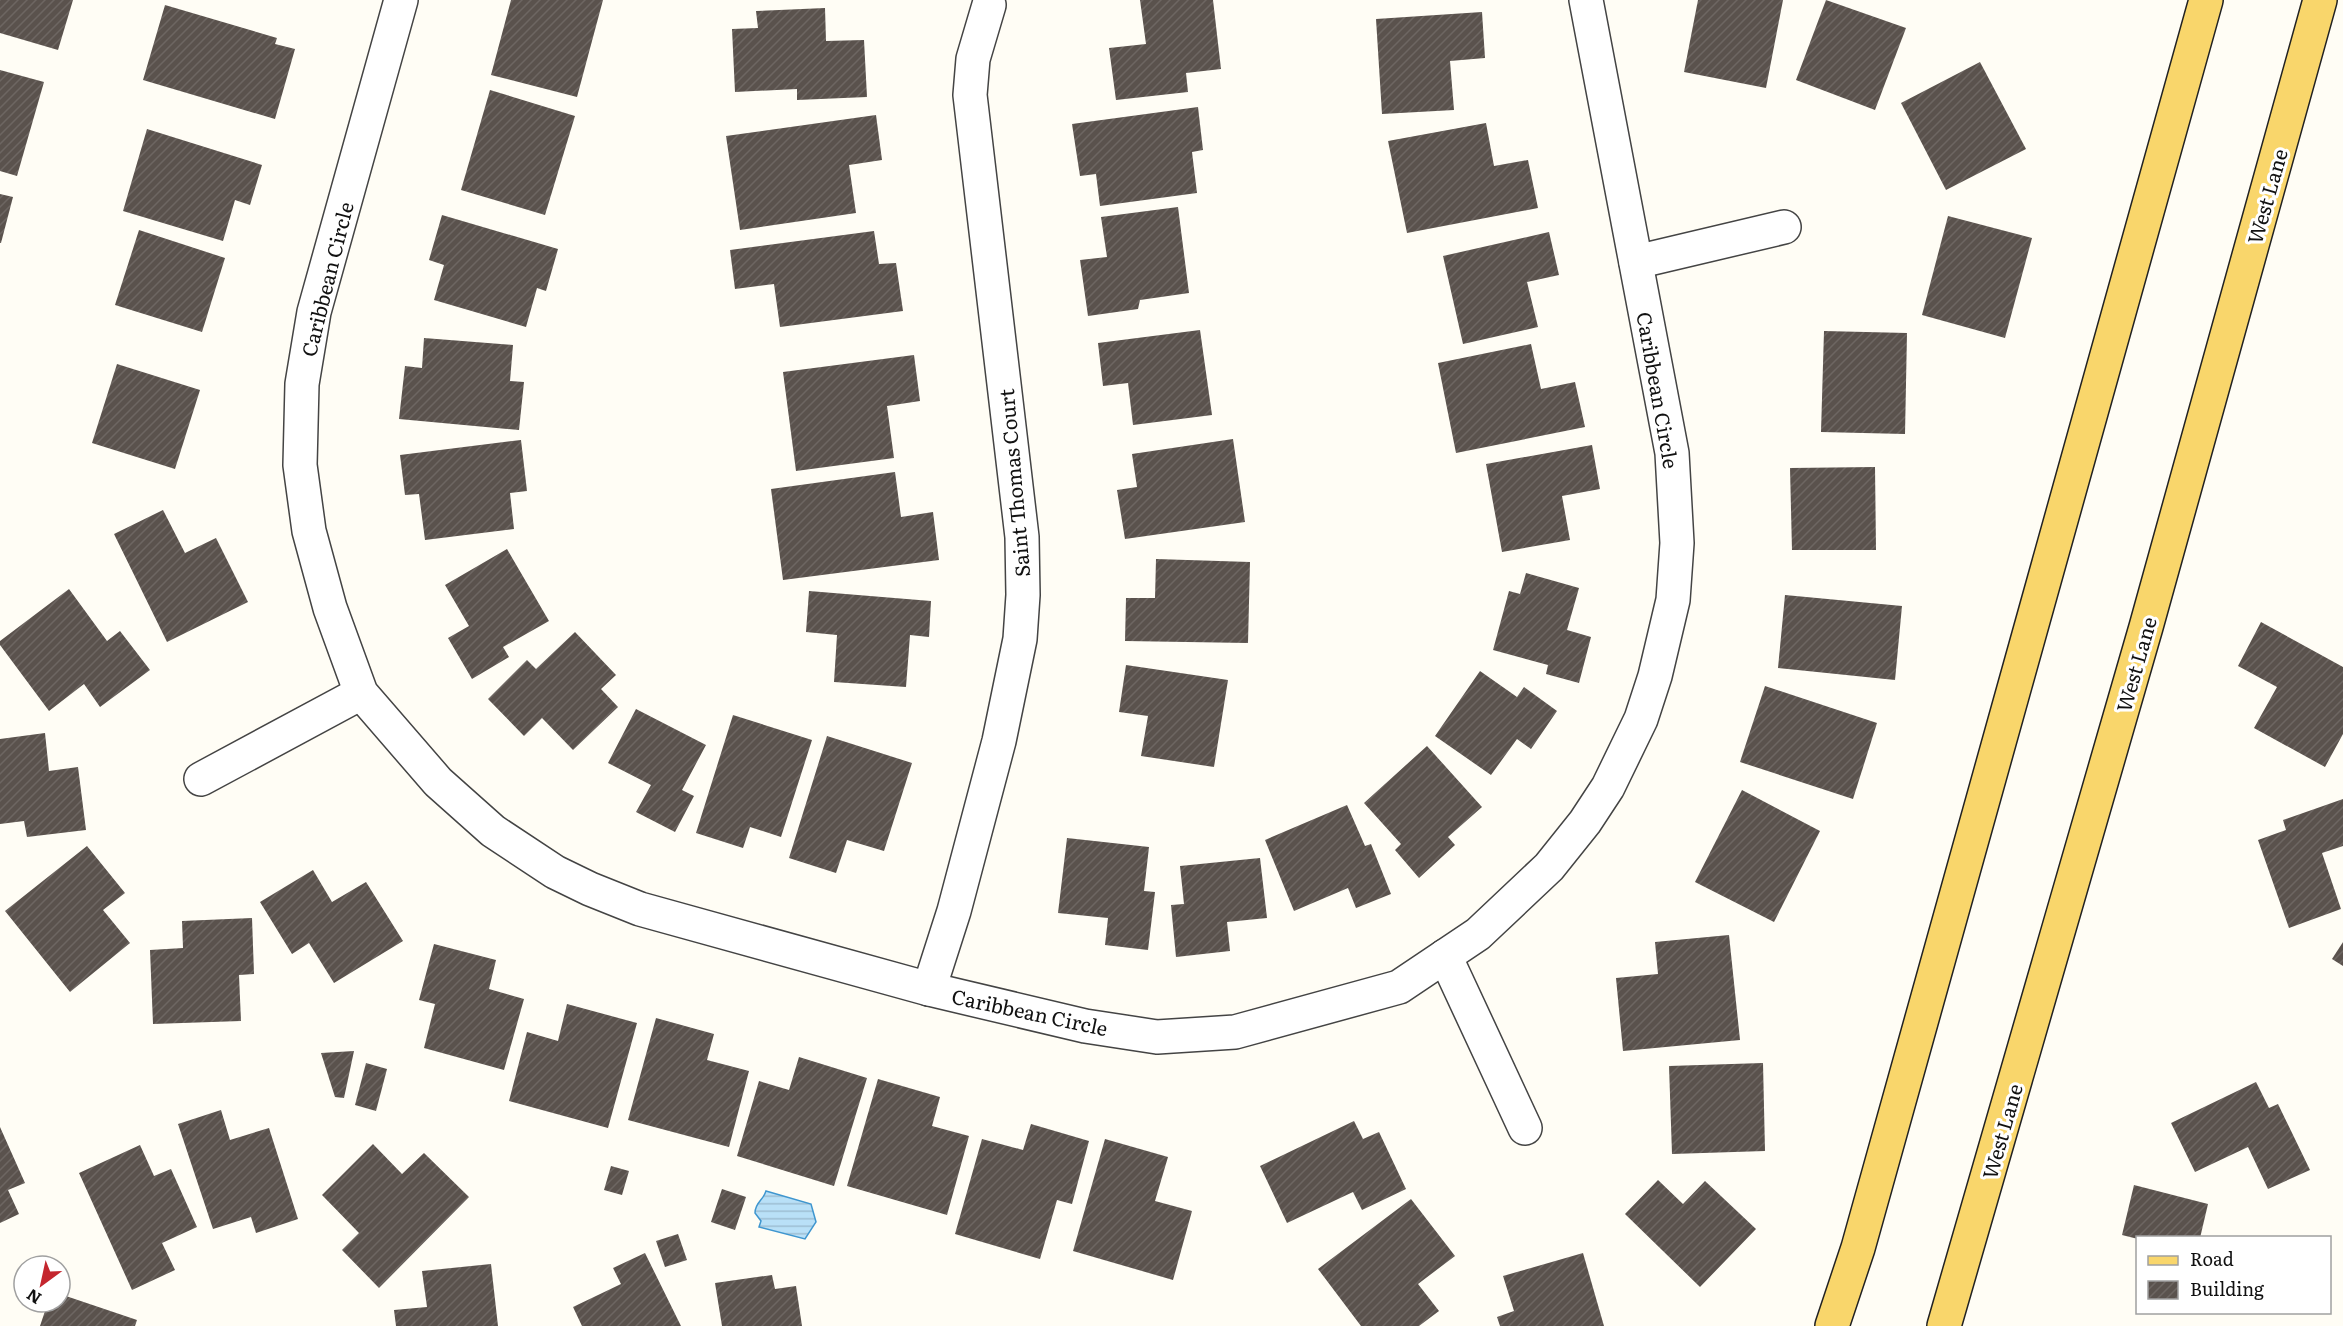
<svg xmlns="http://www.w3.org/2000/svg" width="2343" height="1326" font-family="Literata,serif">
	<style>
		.water { fill: url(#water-rules); stroke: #3f96cf; stroke-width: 1.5 }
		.building { fill: url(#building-hatch) }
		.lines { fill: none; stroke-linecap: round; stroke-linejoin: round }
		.minor-casing { stroke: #444; stroke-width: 36 }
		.major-casing { stroke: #222; stroke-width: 36 }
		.minor { stroke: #fff; stroke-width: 33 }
		.major { stroke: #f9d66b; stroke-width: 33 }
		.labels { text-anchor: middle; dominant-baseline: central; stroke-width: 6; stroke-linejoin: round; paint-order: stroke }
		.street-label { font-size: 20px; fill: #111; stroke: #fff }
	</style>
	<defs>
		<pattern id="water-rules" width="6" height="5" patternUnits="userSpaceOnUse" patternTransform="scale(1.5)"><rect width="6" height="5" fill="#b9e0f7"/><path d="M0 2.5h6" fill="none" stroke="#9ebfd3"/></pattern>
		<pattern id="building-hatch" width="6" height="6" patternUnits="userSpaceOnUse" patternTransform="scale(1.5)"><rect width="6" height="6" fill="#5a524d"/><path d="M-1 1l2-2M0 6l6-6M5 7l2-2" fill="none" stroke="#6d6662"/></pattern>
	</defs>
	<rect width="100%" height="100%" fill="#fffdf5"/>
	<path class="water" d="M766,1191L811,1204L816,1222L805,1239L759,1227L761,1221L755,1213C755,1202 763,1201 766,1191Z"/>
	<g class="building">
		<path d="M0,0H73L58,50L0,33Z"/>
		<path d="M511,0H603L577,97L491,75Z"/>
		<path d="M1140,0H1213L1221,69L1186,73L1188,92L1116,100L1109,48L1146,44Z"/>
		<path d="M1698,0H1783L1766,88L1684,72Z"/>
		<path d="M1826,0L1906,28L1875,110L1796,80Z"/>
		<path d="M165,5L277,38L275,44L295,49L275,119L143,80Z"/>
		<path d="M825,8L826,41L864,40L867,97L797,100V89L735,92L732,29L758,28L756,11Z"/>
		<path d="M1482,12L1485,58L1450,61L1454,110L1382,114L1376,19Z"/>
		<path d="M1980,62L2026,149L1946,190L1901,103Z"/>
		<path d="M0,70L44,82L17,176L0,171Z"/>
		<path d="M490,90L575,116L545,215L461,190Z"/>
		<path d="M1198,107L1203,150L1192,152L1197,193L1100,206L1096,174L1080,176L1072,124Z"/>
		<path d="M876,115L882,160L849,165L856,213L740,230L726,136Z"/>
		<path d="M1486,123L1494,166L1528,160L1538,208L1407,233L1388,141Z"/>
		<path d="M147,129L262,165L250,205L235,200L223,241L123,211Z"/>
		<path d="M0,194L13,197L1,243H0Z"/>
		<path d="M1178,207L1189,293L1140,300L1138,309L1088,316L1080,260L1107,257L1101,217Z"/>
		<path d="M442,215L558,249L546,291L537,288L526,327L434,300L444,265L429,260Z"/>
		<path d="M1948,216L2032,238L2005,338L1922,315Z"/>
		<path d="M139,230L225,258L202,332L115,305Z"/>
		<path d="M874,231L879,264L896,263L903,311L780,327L774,284L735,289L730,250Z"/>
		<path d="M1549,232L1559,275L1527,282L1538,327L1463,344L1443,256Z"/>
		<path d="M1200,330L1212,415L1133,425L1128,383L1103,386L1098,343Z"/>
		<path d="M1824,331L1907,333L1905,434L1821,432Z"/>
		<path d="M424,338L513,345L510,381L524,382L519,430L399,419L405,366L422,368Z"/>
		<path d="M1531,344L1541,389L1575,382L1585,427L1456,453L1438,363Z"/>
		<path d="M914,355L920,401L887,406L894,458L796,471L783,372Z"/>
		<path d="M117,364L200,390L175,469L92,443Z"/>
		<path d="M1233,439L1245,522L1125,539L1117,490L1137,487L1132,454Z"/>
		<path d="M521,440L527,491L510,493L514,529L425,540L419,494L405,495L400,455Z"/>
		<path d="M1592,445L1600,489L1562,496L1570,540L1502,552L1486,464Z"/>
		<path d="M1875,467L1876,550H1792L1790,468Z"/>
		<path d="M895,472L901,517L933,512L939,560L783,580L771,489Z"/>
		<path d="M163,510L185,553L216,538L248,602L167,642L114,534Z"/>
		<path d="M507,549L549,621L503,647L509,657L472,679L448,638L469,626L445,585Z"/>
		<path d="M1156,559L1250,562L1248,643L1125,641L1126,598H1155Z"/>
		<path d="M1526,573L1579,588L1567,630L1591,637L1579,683L1546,674L1548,665L1493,650L1509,591L1520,594Z"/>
		<path d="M69,589L107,641L120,631L150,670L100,707L84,684L49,711L0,645V641Z"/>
		<path d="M809,591L931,601L929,637L910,635L906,687L834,682L837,635L806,632Z"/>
		<path d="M1785,595L1902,606L1895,680L1778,668Z"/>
		<path d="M2261,622L2343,667V734L2325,767L2254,728L2277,687L2238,666Z"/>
		<path d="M575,632L616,675L601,689L618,707L573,750L542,718L524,736L488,699L527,660L536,669Z"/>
		<path d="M1126,665L1228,680L1214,767L1141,756L1148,716L1119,712Z"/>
		<path d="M1480,671L1517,697L1524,687L1557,711L1531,749L1517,739L1491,775L1435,736Z"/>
		<path d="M1765,686L1877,723L1853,799L1740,762Z"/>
		<path d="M636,709L706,745L682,790L694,796L675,832L636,812L651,785L608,763Z"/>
		<path d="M733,715L812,740L781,837L750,827L743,848L696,833Z"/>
		<path d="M45,733L49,771L78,767L86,830L27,837L24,821L0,824V739Z"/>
		<path d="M827,736L912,763L884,851L847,840L836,873L789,858Z"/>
		<path d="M1427,746L1482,807L1448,837L1455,845L1419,878L1395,850L1401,844L1364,803Z"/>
		<path d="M1742,790L1820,831L1774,922L1695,882Z"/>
		<path d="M2343,799V846L2322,853L2341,909L2289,928L2258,840L2286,830L2283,820Z"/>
		<path d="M1347,805L1365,846L1371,844L1391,894L1356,908L1348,888L1294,911L1265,840Z"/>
		<path d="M1067,838L1149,847L1144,891L1155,892L1148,950L1105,945L1108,918L1058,913Z"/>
		<path d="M87,846L125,893L103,910L130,943L70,992L5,911Z"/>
		<path d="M1260,858L1267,918L1227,922L1230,951L1176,957L1171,905L1184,904L1180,866Z"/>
		<path d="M313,870L332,902L366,882L403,941L334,983L309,943L292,954L260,902Z"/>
		<path d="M252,918L254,974L239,975L241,1021L153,1024L150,950L183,948L182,921Z"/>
		<path d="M1729,935L1740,1040L1623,1051L1616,978L1658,974L1655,942Z"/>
		<path d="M2343,942V966L2332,959Z"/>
		<path d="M434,944L496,960L489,989L524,999L504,1070L424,1048L435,1004L419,1000Z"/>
		<path d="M567,1004L637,1023L608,1128L509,1101L527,1032L558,1041Z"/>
		<path d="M656,1018L714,1034L707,1060L749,1071L729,1147L628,1120Z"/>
		<path d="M354,1051L344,1098L335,1097L321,1053Z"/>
		<path d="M799,1057L867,1078L834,1186L737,1156L759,1081L789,1090Z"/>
		<path d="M366,1063L387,1069L376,1111L355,1105Z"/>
		<path d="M1763,1063L1765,1151L1672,1154L1669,1066Z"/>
		<path d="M878,1079L940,1097L932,1126L969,1136L947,1215L847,1186Z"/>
		<path d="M2256,1082L2269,1108L2278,1104L2310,1170L2268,1189L2248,1147L2195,1172L2171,1123Z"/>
		<path d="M221,1110L230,1140L269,1128L298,1219L256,1233L251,1217L213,1229L178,1124Z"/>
		<path d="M1354,1121L1363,1139L1379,1132L1406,1189L1362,1210L1353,1192L1287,1223L1260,1166Z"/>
		<path d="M1031,1124L1089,1141L1072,1204L1057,1200L1040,1259L955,1234L982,1139L1023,1150Z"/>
		<path d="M0,1127L25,1183L8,1190L19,1214L0,1223Z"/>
		<path d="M1105,1139L1168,1157L1155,1201L1192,1211L1173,1280L1073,1251Z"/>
		<path d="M373,1144L402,1174L424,1153L469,1197L379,1288L342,1250L359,1233L322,1195Z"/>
		<path d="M140,1145L154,1176L171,1169L197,1227L162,1243L175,1270L132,1290L79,1173Z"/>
		<path d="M611,1166L629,1171L622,1195L604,1190Z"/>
		<path d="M1658,1180L1683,1204L1705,1181L1756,1229L1700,1287L1625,1214Z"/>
		<path d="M2134,1185L2208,1204L2200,1238L2138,1239L2122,1235Z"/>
		<path d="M722,1189L746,1197L735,1230L711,1222Z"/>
		<path d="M1411,1199L1455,1256L1418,1284L1439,1311L1419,1326H1361L1318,1269Z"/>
		<path d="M678,1234L687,1260L665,1267L656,1241Z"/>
		<path d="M645,1253L681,1326H582L573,1307L621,1284L613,1268Z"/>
		<path d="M1583,1253L1604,1326H1500L1497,1317L1514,1311L1503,1276Z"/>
		<path d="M491,1264L498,1326H396L394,1310L427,1307L422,1271Z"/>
		<path d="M772,1275L775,1289L796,1286L802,1326H722L715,1283Z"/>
		<path d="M60,1294L137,1320L135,1326H40L48,1302H60Z"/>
	</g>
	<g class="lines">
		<defs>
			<g id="minor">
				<path d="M401,0L314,312L302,384L300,465L309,531L330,608L361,693L438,782L493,831L555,872L590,889L640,909L929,989L1085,1026L1157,1037L1235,1032L1399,987L1478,934L1549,867L1585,822L1608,787L1641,719L1655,676L1673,600L1677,543L1672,453L1586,0"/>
				<path d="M1636,262L1784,227"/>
				<path d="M201,779L361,693"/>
				<path d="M1445,956L1525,1128"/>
				<path d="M929,989L954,911L999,741L1020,639L1023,595L1022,537L970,95L973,59L989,5"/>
			</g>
			<g id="major">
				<path d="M1832,1326L1858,1248L2206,0"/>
				<path d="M1944,1326L2146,627L2320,0"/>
			</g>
		</defs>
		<use href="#minor" class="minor-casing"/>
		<use href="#major" class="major-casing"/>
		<use href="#minor" class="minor"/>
		<use href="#major" class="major"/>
	</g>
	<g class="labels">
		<g class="street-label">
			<text transform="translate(2266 196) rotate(-74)">West Lane</text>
			<text transform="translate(326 279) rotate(-76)">Caribbean Circle</text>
			<text transform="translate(1659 390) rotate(80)">Caribbean Circle</text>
			<text transform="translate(1013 483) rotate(-95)">Saint Thomas Court</text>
			<text transform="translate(2135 664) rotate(-74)">West Lane</text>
			<text transform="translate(1030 1011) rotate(12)">Caribbean Circle</text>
			<text transform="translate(2001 1131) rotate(-74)">West Lane</text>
		</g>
	</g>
	<rect x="2136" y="1236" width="195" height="78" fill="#ffffff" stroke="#a0a0a0" stroke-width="1.5"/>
	<rect x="2148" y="1256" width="30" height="9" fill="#f9d66b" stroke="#a0a0a0" stroke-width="1.5"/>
	<text x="2190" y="1266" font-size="18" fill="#111111">Road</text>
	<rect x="2148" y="1281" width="30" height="18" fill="url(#building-hatch)" stroke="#a0a0a0" stroke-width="1.5"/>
	<text x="2190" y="1296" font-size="18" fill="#111111">Building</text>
	<g transform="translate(42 1284) rotate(213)"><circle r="28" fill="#ffffff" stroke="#a0a0a0" stroke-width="1.5"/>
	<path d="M0-4.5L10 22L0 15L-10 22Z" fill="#c4262e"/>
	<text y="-9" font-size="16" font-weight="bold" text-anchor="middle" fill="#111111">N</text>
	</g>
</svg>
